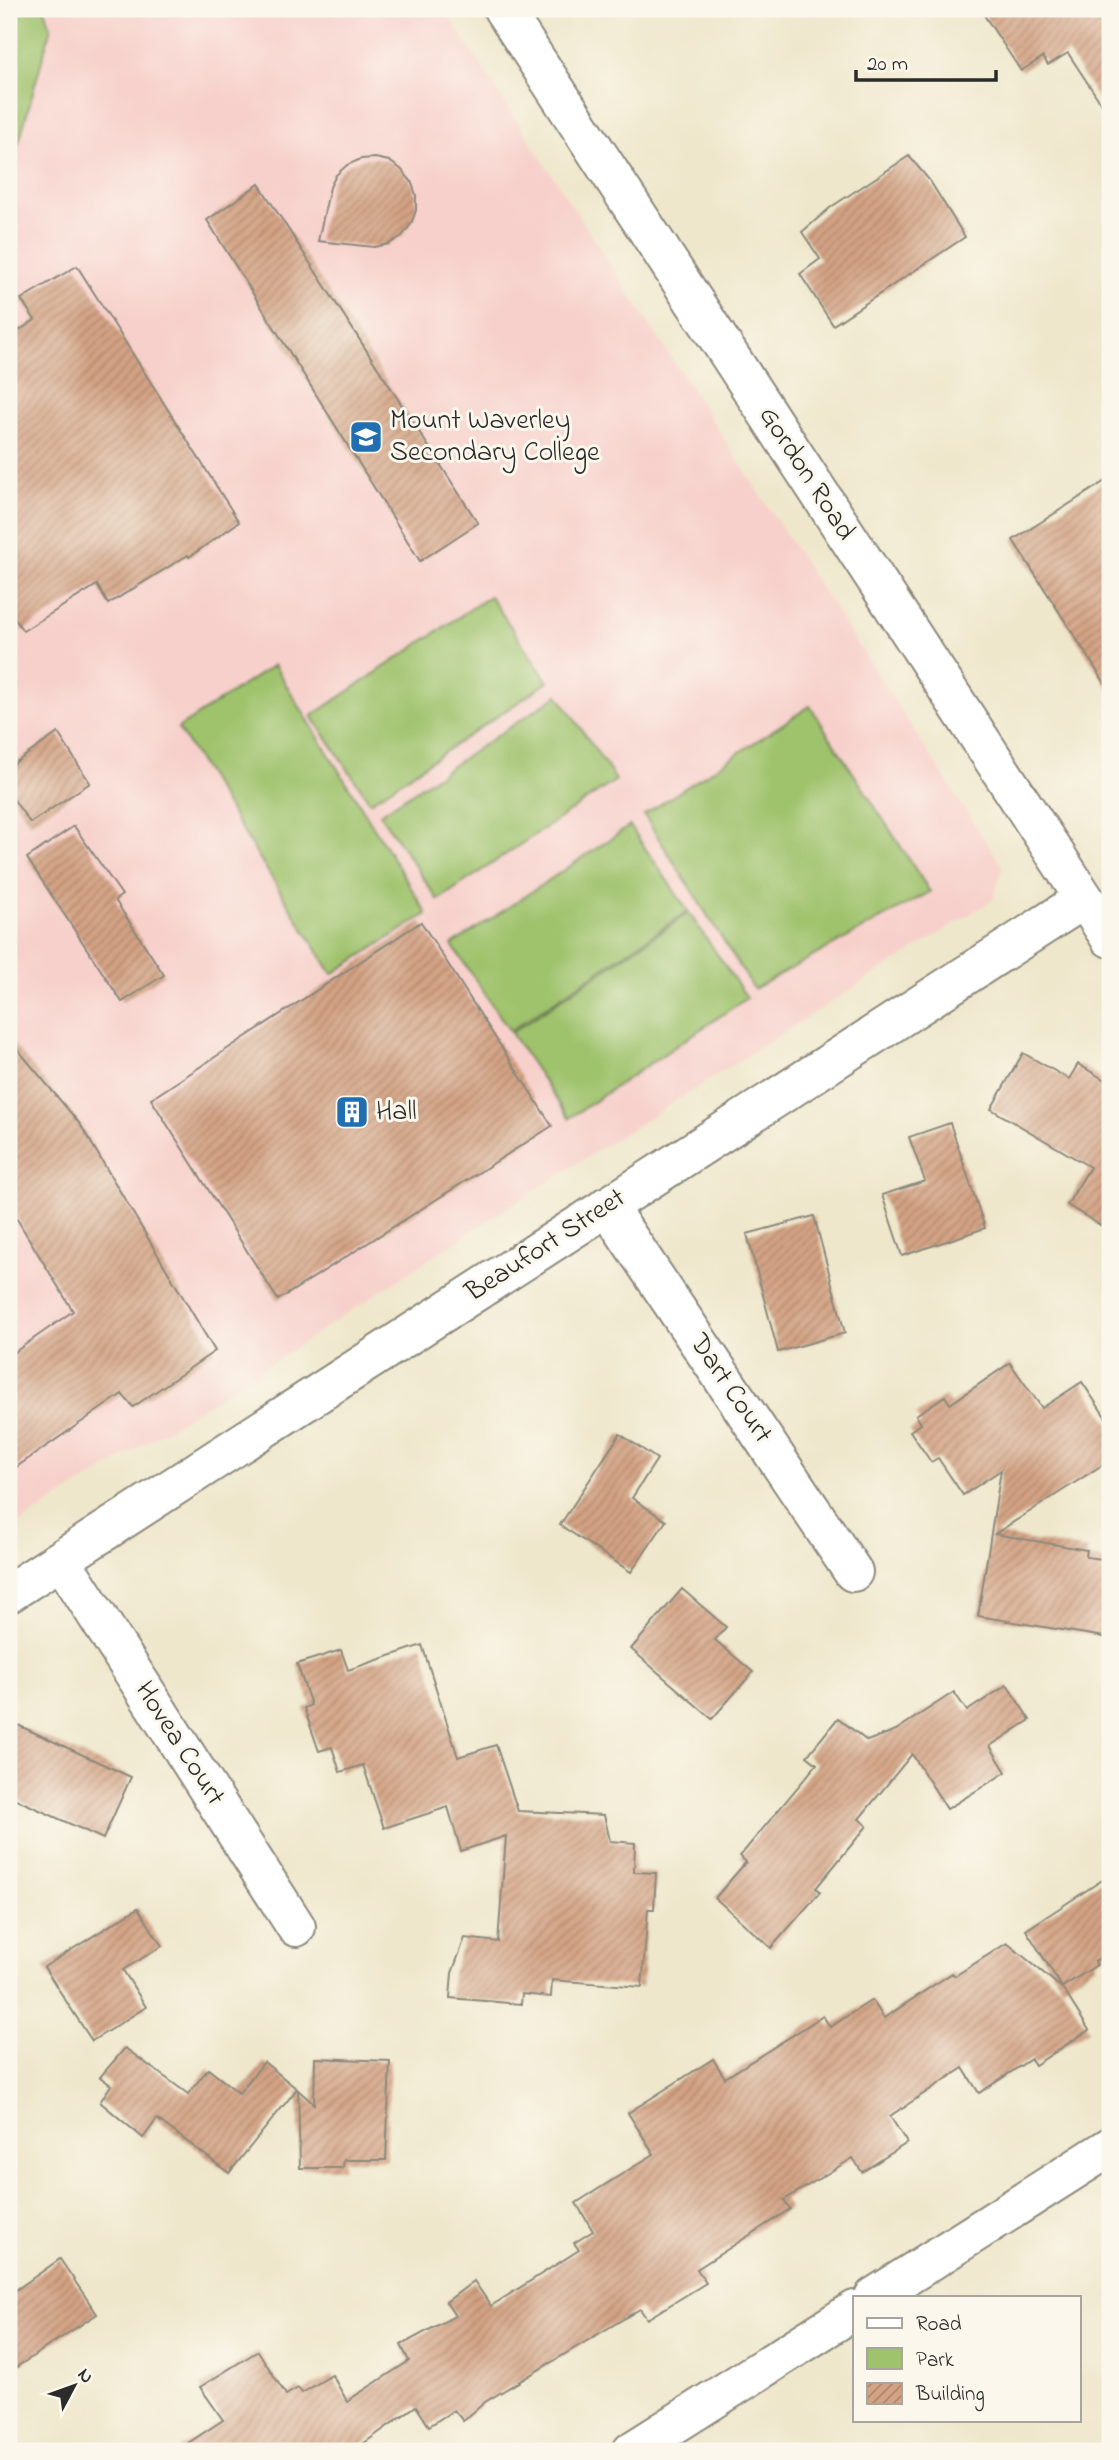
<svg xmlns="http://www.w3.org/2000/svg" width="1119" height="2460" font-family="'Indie Flower',sans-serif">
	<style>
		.built { fill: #f7d0cb }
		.green { fill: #9fc26c; stroke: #65764c; stroke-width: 2 }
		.building { fill: url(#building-hatch) }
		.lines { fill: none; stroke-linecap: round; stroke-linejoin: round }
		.minor-casing { stroke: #8d897c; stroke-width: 42 }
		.minor { stroke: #fff; stroke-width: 38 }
		.labels { text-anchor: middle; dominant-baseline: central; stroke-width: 6; stroke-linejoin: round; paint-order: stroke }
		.poi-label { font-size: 28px; fill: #2b2b2b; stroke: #fbf7ec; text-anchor: start }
		.street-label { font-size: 28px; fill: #2b2b2b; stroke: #fbf7ec }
	</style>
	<defs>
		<pattern id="building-hatch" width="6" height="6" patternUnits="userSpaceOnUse" patternTransform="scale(1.75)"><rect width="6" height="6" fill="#d4a384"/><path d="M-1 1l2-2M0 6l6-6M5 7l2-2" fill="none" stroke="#ac856c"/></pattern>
	</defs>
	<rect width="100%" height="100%" fill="#fbf7ec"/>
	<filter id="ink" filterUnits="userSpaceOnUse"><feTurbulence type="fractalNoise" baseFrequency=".0143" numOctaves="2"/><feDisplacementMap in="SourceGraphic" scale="14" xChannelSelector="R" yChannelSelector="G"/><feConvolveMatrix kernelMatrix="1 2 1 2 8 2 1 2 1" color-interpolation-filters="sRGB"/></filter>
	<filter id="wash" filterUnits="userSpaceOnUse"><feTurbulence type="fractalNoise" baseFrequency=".00686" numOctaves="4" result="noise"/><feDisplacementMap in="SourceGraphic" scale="28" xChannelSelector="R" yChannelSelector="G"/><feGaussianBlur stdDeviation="1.57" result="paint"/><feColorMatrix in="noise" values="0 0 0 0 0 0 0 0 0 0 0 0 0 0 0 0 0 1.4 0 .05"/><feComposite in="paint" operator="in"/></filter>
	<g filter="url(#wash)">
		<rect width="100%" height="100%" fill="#efe7cc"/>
		<path class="built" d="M9,9H444L1002,866L994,899L502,1211L281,1357L9,1530Z"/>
		<g class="green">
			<path d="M9,9H45L51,28L9,177Z"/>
			<path d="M490,596L548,682L370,802L312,716Z"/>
			<path d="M274,665L427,914L332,974L178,728Z"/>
			<path d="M558,695L616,780L438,900L380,814Z"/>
			<path d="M810,706L930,892L754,989L644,815Z"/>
			<path d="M630,826L688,911L510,1031L452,945Z"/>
			<path d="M689,913L747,998L569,1118L511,1033Z"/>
		</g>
		<g id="blocks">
			<g class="building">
				<path d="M980,9H1110V117L1068,53L1048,65L1043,57L1021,71Z"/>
				<path d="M909,156L930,181L965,237L833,325L800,274L820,259L802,232L831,207Z"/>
				<path d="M375,158L389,161L401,169L411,181L416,195V210L411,224L402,236L389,244L374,247L318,241L330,187L336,175L347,165L361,159Z"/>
				<path d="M259,184L478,523L420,561L207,220Z"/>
				<path d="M77,266L239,522L189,557L188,555L108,604L97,585L23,631L9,609V337L35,320L21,299Z"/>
				<path d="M1110,478V691L1013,540Z"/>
				<path d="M58,733L90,783L30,823L9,793V767Z"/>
				<path d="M74,826L122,895L115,900L164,975L122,1002L27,858Z"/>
				<path d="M421,922L552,1126L278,1300L151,1099Z"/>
				<path d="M9,1039L80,1124L215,1351L133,1407L122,1394L9,1472V1356L73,1311L9,1206Z"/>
				<path d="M1023,1053L1069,1079L1078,1064L1110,1083V1231L1067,1205L1090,1167L991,1109Z"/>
				<path d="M950,1123L985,1228L902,1256L882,1195L925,1181L909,1137Z"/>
				<path d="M814,1216L845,1333L778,1352L747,1234Z"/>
				<path d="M1010,1363L1042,1408L1082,1382L1110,1424V1460L995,1534L1087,1550L1086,1557L1110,1560V1638L978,1616L1001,1470L963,1495L938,1458L931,1462L910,1431L921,1424L916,1415L945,1396L950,1404Z"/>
				<path d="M620,1434L657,1459L632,1498L666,1521L631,1572L560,1525Z"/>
				<path d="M682,1589L726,1627L715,1640L753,1672L712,1719L631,1649Z"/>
				<path d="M422,1645L458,1757L496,1745L518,1811L604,1815L610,1841L635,1843L634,1872L656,1873L654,1909H648L642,1987L552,1980L551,1997L522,1994L521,2004L450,1998L452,1973L465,1938L498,1942L506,1836L461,1851L448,1807L384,1828L363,1765L340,1772L332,1747L319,1751L304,1708L311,1705L297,1664L341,1650L348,1670Z"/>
				<path d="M1007,1685L1030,1720L990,1746L1006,1772L947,1809L912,1754L859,1819L867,1826L816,1888L820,1892L771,1948L715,1898L746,1862L740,1856L817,1764L807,1756L838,1718L867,1741L896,1730L954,1692L967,1711Z"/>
				<path d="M9,1721L131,1777L103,1839L9,1796Z"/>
				<path d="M1110,1875V1951L1095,1961L1097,1965L1062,1987L1026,1930Z"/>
				<path d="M138,1908L162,1946L123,1970L146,2007L92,2041L44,1967Z"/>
				<path d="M1007,1943L1063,1989L1089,2030L1035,2065L1031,2059L979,2093L963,2068L890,2116L907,2143L862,2172L853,2158L784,2200L790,2209L697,2269L706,2283L647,2319L640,2309L485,2402L463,2421L454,2410L429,2426L416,2406L353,2451H176L223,2420L200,2387L258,2351L286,2395L298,2388L302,2393L332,2375L347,2401L409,2361L401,2345L455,2316L446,2302L474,2281L491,2306L579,2250L574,2243L593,2231L576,2203L654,2154L628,2113L713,2059L725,2078L823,2016L830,2027L872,2000L884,2018L952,1973L955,1976Z"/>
				<path d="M125,2048L188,2094L208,2069L239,2093L264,2062L297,2089L229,2173L157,2119L143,2138L100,2102L111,2085L100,2077Z"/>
				<path d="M315,2058L390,2061L386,2160H344L343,2168H300L298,2090L314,2104Z"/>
				<path d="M60,2259L97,2314L9,2372V2295Z"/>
			</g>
		</g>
	</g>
	<g filter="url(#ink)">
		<use href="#blocks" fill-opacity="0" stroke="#8d897c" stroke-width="2"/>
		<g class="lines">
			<defs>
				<g id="minor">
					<path d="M503,9L1110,938"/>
					<path d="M607,1206L853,1572"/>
					<path d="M62,1561L296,1927"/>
					<path d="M9,1593L1084,899"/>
					<path d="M874,2297L1110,2147"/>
					<path d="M632,2451L855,2310"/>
				</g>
			</defs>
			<use href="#minor" class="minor-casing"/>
			<use href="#minor" class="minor"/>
		</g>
	</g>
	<defs>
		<symbol id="school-square" viewBox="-11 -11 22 22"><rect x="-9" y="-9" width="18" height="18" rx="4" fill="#1f6fb2" stroke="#fbf7ec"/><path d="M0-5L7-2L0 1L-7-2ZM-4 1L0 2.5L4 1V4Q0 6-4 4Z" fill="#fff"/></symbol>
		<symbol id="building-square" viewBox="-11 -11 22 22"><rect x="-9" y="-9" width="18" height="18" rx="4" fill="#1f6fb2" stroke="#fbf7ec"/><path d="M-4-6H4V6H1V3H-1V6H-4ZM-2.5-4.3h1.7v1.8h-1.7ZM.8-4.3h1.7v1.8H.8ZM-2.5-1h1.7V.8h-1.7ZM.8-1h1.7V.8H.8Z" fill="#fff"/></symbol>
	</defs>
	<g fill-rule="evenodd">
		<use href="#school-square" x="347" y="418" width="38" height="38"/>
		<use href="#building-square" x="333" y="1093" width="38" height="38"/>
	</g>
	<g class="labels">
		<g class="poi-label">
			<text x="390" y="421">Mount Waverley<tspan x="390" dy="32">Secondary College</tspan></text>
			<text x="376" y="1112">Hall</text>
		</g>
		<g class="street-label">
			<text transform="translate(806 474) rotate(57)">Gordon Road</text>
			<text transform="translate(546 1246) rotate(-33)">Beaufort Street</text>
			<text transform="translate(730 1389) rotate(56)">Dart Court</text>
			<text transform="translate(179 1744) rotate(57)">Hovea Court</text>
		</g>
	</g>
	<rect width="1119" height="2460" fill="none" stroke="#fbf7ec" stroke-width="35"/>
	<rect x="853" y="2296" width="228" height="126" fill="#fbf7ec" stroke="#a8a59f" stroke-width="2"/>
	<rect x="867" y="2318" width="35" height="10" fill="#ffffff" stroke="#a8a59f" stroke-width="2"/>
	<text x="916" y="2330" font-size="21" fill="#2b2b2b">Road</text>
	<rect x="867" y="2348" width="35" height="21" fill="#9fc26c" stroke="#a8a59f" stroke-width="2"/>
	<text x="916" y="2366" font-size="21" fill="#2b2b2b">Park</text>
	<rect x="867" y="2383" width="35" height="21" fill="url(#building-hatch)" stroke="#a8a59f" stroke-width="2"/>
	<text x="916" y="2400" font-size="21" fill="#2b2b2b">Building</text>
	<g transform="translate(74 2386) rotate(49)" stroke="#fbf7ec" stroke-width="5" paint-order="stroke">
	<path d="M0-5L12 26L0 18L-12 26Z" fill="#2b2b2b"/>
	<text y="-10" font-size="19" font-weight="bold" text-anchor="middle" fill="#2b2b2b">N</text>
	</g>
	<path d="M856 70v10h140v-10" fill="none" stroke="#2b2b2b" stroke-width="3.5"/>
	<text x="867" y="70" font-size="21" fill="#2b2b2b" stroke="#fbf7ec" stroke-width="5" paint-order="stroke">20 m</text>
</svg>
